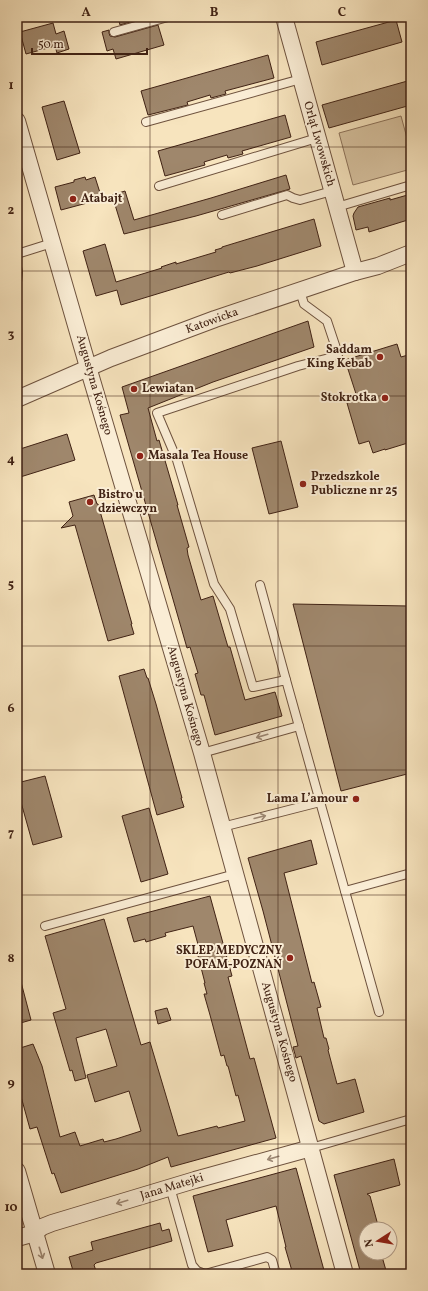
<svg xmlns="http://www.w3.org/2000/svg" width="428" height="1291" font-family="Vollkorn,serif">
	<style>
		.green { fill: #d8c3a1; stroke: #8c725a }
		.building { fill: #9f876c; stroke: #402214 }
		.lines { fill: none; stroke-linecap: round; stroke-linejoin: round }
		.service-casing { stroke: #6e523e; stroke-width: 10 }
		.minor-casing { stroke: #6e523e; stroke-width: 18 }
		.service { stroke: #faedd5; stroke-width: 8 }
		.minor { stroke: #faedd5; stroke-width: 16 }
		.oneway { stroke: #9d8874 }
		.grid { fill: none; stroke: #402214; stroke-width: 1; stroke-opacity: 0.55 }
		.poi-dot { fill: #8f2418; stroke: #faedd5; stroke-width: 1.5 }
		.labels { text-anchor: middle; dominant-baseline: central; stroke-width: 4; stroke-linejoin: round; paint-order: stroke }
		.street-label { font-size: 12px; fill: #402214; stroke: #faedd5 }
		.poi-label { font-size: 12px; font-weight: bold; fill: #402214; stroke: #faedd5; text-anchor: start }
		.neatline { fill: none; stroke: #402214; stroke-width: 1.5 }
		.grid-label { font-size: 13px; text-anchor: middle; font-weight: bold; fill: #402214 }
	</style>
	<rect width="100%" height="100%" fill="#f7e4be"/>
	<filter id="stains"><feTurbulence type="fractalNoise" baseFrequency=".005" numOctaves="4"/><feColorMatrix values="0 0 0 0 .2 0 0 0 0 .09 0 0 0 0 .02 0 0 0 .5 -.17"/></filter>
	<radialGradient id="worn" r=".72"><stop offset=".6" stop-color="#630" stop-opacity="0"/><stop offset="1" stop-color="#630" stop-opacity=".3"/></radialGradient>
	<path class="green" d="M401,116L411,153V169L353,185L339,133Z"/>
	<g class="building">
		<path d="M118,17H147L120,25Z"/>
		<path d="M396,20L402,42L322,65L316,42Z"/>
		<path d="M53,23L56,34L64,31L69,49L57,53L55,46L26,54L20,32Z"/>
		<path d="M158,25L164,45L116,59L113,49L107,51L102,32L109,30V33L110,36L115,37Z"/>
		<path d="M268,55L274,78L225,91L226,94L211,98L210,95L187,102L188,105L148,115L141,91Z"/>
		<path d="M411,80V105L329,128L322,105Z"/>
		<path d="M64,101L80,153L57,160L42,107Z"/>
		<path d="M285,115L291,137L242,151L243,154L228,158L227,155L204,162L205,165L165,176L158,151Z"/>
		<path d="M286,175L290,189L196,216L124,234L112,195L125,191L134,220L211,198Z"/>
		<path d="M85,177L86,180L95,177L102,199L61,210L55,187L74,182V180Z"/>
		<path d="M411,194V219L369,232L368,227L356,230L353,216L354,213L358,207L390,198V200Z"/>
		<path d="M314,219L321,246L257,266L230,273L229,272L121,305L117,290L96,296L83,251L105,244L116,282L162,268L161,267L176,262V264L216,252L215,250L222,248V247Z"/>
		<path d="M308,321L314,347L213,382L148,408L157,441L159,440L178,505H177L189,547L187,548L188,555L201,600L213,596L228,647H230L245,700L275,692L282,716L215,735L204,695H201L195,674L198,673L190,647L187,648L120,415L129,413L122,387Z"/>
		<path d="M397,344L401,357L408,355L411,366V442L385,450V449L373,453L369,441L359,444L347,403L358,400L345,360Z"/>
		<path d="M67,434L75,460L17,478V450Z"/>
		<path d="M281,441L298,507L269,514L252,448Z"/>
		<path d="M94,495L97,504H98L132,624H131L134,634L108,641L75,525L61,528L73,516L69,502Z"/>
		<path d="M293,604L409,606L411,616V773L341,791Z"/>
		<path d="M144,669L147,678H148L156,704L182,798H181L184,807L157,815L119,676Z"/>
		<path d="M45,776L62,837L33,845L17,788V783Z"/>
		<path d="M149,808L168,874L141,882L122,816Z"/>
		<path d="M311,840L317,864L284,873L312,983L314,982L321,1007L317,1008L324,1038H326L329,1049L328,1050L337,1084L355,1079L364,1112L324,1124L319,1121L301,1056L296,1058L293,1047L298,1046L263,911L248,858Z"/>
		<path d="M210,896L232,976L228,977L250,1059L254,1058L276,1138L171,1167L168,1157L138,1169L61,1193L54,1173L52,1174L37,1127L30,1129L17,1082V1049L33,1044L42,1066L60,1137L75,1132L80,1146L103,1139L104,1142L116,1139L141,1131L129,1091L95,1102L87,1075L117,1066L106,1029L76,1038L86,1078L75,1081L72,1070L70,1071L53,1013L66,1009L45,936L104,919L141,1045L150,1042L178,1136L217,1126L218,1128L245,1121L238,1095L236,1096L228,1066H227L224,1055L221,1056L210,1015L204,994H207L204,983H205L197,952H200L193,926L165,933L166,936L146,942L145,939L134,942L127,918Z"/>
		<path d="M17,982H21L31,1020L17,1024Z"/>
		<path d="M167,1008L171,1020L158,1024L155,1011Z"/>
		<path d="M394,1159L400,1185L367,1194L370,1196L379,1229H366V1253H381L387,1274H361L334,1175Z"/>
		<path d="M296,1168L325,1274H294L293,1271H292L285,1247H286L276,1206L226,1220L233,1246L208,1252L193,1196Z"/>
		<path d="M160,1223L162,1231L169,1229L172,1241L96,1263L94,1265L97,1274H74L69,1257L93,1250L91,1242Z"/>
	</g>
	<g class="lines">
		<defs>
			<g id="service">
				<path d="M114,32L168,17"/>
				<path d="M146,122L301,79"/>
				<path d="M159,186L317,138"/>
				<path d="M337,207L411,185"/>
				<path d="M222,215L287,195L293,198L300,200L332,191"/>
				<path d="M17,254L52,243"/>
				<path d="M17,267L18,272L17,282"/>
				<path d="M300,291L304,304L327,321L338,354L329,358L298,366L157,413L177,460L214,584L230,609L253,687L286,680L345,891L411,873"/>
				<path d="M260,585L286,680"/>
				<path d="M202,753L299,726"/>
				<path d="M222,827L320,802"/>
				<path d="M345,891L379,1012"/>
				<path d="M45,926L235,874"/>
				<path d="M311,1148L411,1119"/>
				<path d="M170,1187L192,1265L197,1271L205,1274L267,1257L272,1260L276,1274"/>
			</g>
			<g id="minor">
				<path d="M284,17L355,272"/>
				<path d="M17,121L88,367L202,753L345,1274"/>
				<path d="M17,399L111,358L215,319L355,272L378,266L411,253"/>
				<path d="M17,1171L47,1274"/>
				<path d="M17,1238L35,1233L42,1227L52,1223L195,1180L311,1148"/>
			</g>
		</defs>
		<use href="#service" class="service-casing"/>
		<use href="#minor" class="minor-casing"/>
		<use href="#service" class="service"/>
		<use href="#minor" class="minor"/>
	</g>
	<defs><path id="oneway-shaft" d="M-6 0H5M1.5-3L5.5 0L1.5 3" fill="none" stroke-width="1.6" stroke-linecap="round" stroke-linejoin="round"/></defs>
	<g class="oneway">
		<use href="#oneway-shaft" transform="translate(262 736) rotate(164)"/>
		<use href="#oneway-shaft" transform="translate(260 817) rotate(-14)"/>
		<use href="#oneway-shaft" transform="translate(273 1158) rotate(164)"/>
		<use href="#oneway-shaft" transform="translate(122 1202) rotate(163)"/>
		<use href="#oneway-shaft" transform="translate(41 1253) rotate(73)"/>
	</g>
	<path class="grid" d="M150,17V1274M278,17V1274M17,147H411M17,271H411M17,396H411M17,521H411M17,646H411M17,770H411M17,895H411M17,1020H411M17,1144H411"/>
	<g class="poi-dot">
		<circle cx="73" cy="199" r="4"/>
		<circle cx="380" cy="357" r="4"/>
		<circle cx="134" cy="389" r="4"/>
		<circle cx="385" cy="398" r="4"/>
		<circle cx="140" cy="456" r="4"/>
		<circle cx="303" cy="484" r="4"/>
		<circle cx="90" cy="502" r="4"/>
		<circle cx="356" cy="799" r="4"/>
		<circle cx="290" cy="958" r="4"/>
	</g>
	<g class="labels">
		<g class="street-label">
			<text transform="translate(319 144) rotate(74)">Orląt Lwowskich</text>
			<text transform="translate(212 321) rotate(-20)">Katowicka</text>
			<text transform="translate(94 385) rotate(74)">Augustyna Kośnego</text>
			<text transform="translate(185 696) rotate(74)">Augustyna Kośnego</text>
			<text transform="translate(279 1032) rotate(74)">Augustyna Kośnego</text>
			<text transform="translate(172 1187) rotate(-17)">Jana Matejki</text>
		</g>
		<g class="poi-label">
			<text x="81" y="199">Atabajt</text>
			<text x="372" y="350" text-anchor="end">Saddam<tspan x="372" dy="14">King Kebab</tspan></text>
			<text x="142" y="389">Lewiatan</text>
			<text x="377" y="398" text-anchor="end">Stokrotka</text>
			<text x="148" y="456">Masala Tea House</text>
			<text x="311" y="477">Przedszkole<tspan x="311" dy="14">Publiczne nr 25</tspan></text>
			<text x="98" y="495">Bistro u<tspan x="98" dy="14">dziewczyn</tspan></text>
			<text x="348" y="799" text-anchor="end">Lama L’amour</text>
			<text x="282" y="951" text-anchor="end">SKLEP MEDYCZNY<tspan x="282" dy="14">POFAM-POZNAŃ</tspan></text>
		</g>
	</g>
	<rect width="428" height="1291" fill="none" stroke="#f7e4be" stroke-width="44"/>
	<g transform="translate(378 1241) rotate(258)"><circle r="19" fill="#faedd5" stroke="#b09c88"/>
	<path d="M0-3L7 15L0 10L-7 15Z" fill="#8f2418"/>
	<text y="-6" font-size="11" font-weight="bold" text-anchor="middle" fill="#402214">N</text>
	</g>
	<path d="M32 48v6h115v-6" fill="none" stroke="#402214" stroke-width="2"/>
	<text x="38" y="48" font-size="12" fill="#402214" stroke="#faedd5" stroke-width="3" paint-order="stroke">50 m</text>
	<rect x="22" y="22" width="384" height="1247" class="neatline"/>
	<g class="grid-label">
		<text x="86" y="16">A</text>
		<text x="214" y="16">B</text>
		<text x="342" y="16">C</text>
		<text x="11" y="89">1</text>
		<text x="11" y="214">2</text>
		<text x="11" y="338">3</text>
		<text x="11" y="463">4</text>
		<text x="11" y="588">5</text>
		<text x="11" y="712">6</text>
		<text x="11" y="837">7</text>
		<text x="11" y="962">8</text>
		<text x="11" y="1086">9</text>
		<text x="11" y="1211">10</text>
	</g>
	<rect width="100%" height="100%" filter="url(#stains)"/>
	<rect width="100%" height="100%" fill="url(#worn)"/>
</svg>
